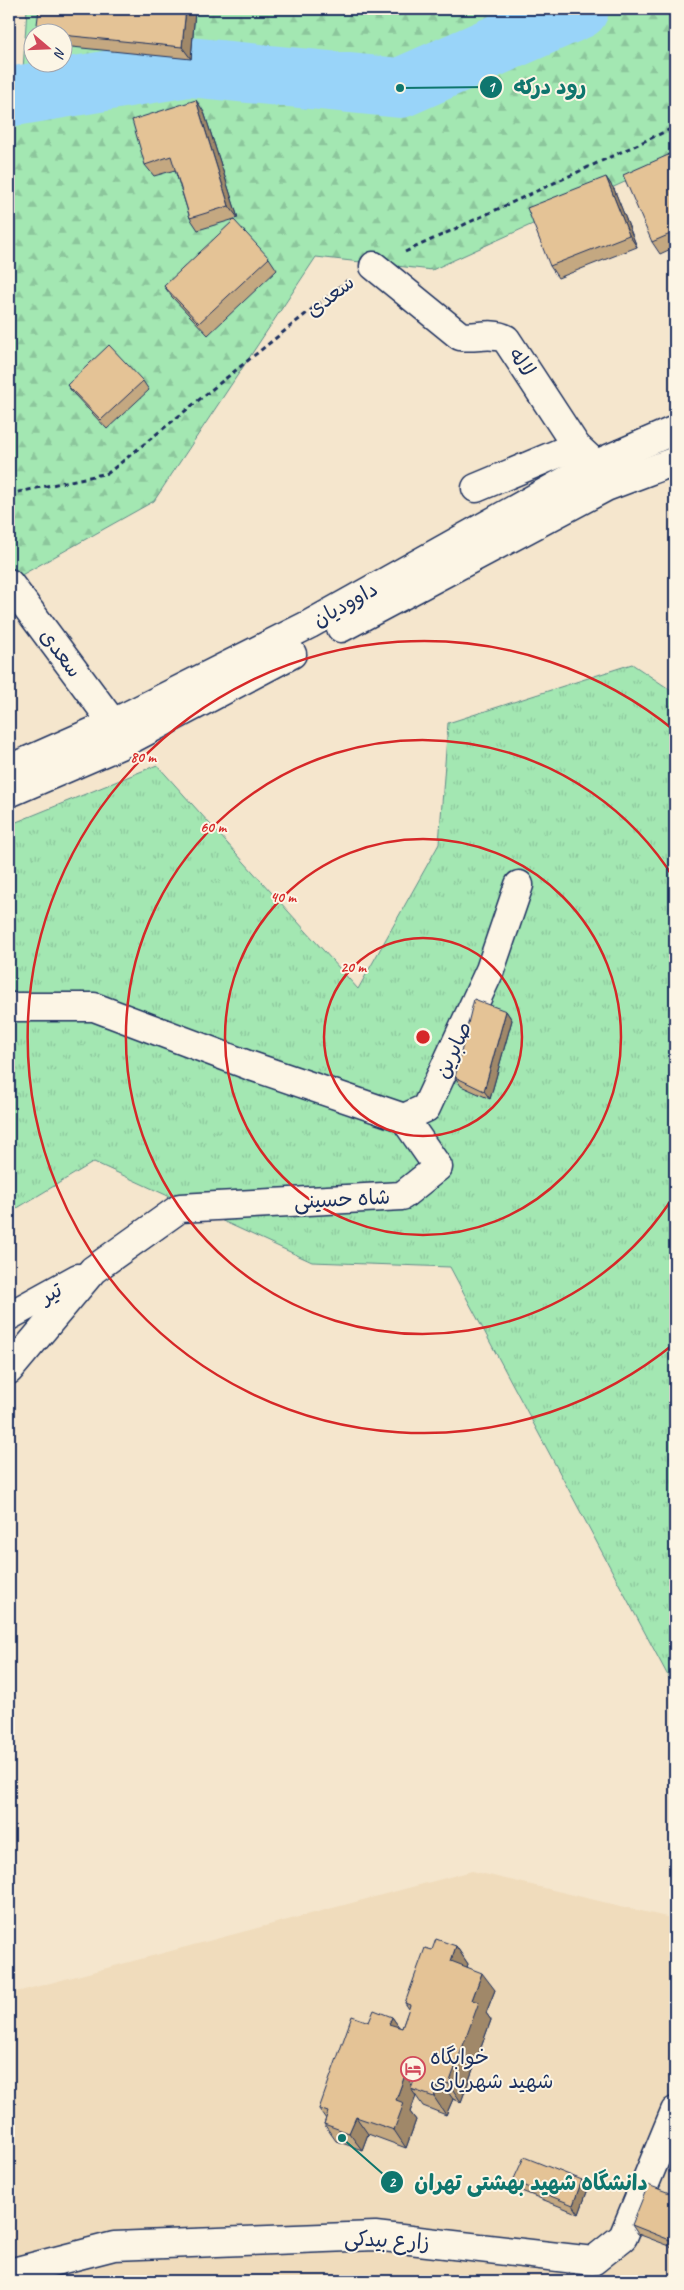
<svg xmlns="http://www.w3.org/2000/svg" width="684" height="2290" font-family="Caveat,'Playpen Sans Arabic',sans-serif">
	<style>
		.built { fill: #f0dcbc }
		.grass { fill: url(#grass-tufts); stroke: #5f8b88 }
		.forest { fill: url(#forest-firs); stroke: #5f8b88; fill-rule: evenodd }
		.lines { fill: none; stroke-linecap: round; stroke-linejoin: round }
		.river { stroke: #99d4f9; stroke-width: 60 }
		.minor-casing { stroke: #1b2f5e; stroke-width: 31 }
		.path { stroke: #1b2f5e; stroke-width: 3; stroke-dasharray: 5 4; stroke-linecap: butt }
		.minor { stroke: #fcf5e5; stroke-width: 28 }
		.wall { fill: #c4a881; stroke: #1b2f5e }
		.shaded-wall { fill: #a08869; stroke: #1b2f5e }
		.building { fill: #e4c396; stroke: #1b2f5e }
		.ring { fill: none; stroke: #d62828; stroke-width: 2.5 }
		.labels { text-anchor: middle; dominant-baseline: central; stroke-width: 4; stroke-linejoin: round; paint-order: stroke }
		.street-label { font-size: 21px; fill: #1b2f5e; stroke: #fcf5e5 }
		.poi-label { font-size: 21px; fill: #1b2f5e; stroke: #fcf5e5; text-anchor: start }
		.centre { fill: #d62828; stroke: #fcf5e5; stroke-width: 2.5 }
		.ring-label { font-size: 15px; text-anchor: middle; font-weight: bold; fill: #d62828; stroke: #fcf5e5; stroke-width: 4; stroke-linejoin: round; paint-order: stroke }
		.leader { fill: none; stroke: #0f766e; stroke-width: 2 }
		.callout-dot { fill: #0f766e; stroke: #fcf5e5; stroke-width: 2 }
		.mark-label { font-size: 15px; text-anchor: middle; font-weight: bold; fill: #fff }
		.callout-label { font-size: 22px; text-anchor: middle; font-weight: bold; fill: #0f766e; stroke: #fcf5e5; stroke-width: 4; stroke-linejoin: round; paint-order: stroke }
	</style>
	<defs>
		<pattern id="grass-tufts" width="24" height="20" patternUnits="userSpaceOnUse" patternTransform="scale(1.25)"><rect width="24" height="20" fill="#a3e7b2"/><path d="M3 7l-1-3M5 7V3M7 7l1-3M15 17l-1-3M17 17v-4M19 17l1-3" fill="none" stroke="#8cc69c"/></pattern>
		<pattern id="forest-firs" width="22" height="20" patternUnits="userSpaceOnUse" patternTransform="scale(1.25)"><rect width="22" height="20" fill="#a3e7b2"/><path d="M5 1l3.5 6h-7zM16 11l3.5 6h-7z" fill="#8cc69c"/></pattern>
	</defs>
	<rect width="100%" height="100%" fill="#f5e6cd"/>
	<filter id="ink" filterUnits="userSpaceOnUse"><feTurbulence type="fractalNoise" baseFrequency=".02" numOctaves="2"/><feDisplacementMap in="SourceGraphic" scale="10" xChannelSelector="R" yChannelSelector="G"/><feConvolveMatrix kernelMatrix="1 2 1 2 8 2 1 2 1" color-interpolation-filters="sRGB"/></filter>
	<g filter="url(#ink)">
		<path class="built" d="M472,1871L675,1919V2281H9V1994Z"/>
		<path class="grass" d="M632,664L675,693V1689L450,1267L312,1262L94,1162L9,1213V825L157,765L358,989L439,844L448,723Z"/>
		<path class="forest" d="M27,9H675V159L432,270L316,257L154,501L9,582V64L23,70ZM32,32H62V62H32Z"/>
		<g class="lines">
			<path class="river" d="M9,97L189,67L400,88L579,9"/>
			<defs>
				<g id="minor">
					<path d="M374,266L460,336C476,339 491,331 506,339L576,446L608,476"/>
					<path d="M476,488L576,446"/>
					<path d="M9,583L113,723"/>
					<path d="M341,628L606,487L675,461"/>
					<path d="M9,769L113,723L310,624L594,465L675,430"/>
					<path d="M9,793L120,745L292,654"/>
					<path d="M9,1007H94L248,1065L404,1118L438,1167L402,1196L180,1208L93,1270L9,1370"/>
					<path d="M404,1118L426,1108L490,970L519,885"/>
					<path d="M9,1316L78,1278"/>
					<path d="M9,2273L114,2246L375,2236L593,2261L623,2237L675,2111"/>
				</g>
			</defs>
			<use href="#minor" class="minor-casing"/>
			<g class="path">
				<path d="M405,252L675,127"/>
				<path d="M9,494L108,473L348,280"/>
			</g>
			<use href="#minor" class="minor"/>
		</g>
		<g class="wall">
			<path d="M195,11L191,59L62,46V32H36Z"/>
			<path d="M204,112L238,218L198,230L190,218L175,170L154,176L145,165Z"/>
			<path d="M675,152V247L660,254L652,242Z"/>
			<path d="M614,189L637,247L558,278L550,266Z"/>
			<path d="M269,258L277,270L208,335L172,297L164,286Z"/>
			<path d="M143,381L149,390L107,429L73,393L67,385Z"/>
			<path d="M506,1011L512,1020L490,1099L461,1086L455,1077Z"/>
			<path d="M456,1946L468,1964L467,1967L495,1990L486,2013L491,2020L461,2102L453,2099L446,2115L423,2106L416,2096L410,2112L416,2120L406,2148L368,2134L362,2150L336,2141L324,2124L326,2119L319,2109L369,2022L392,2017L399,2027L402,2028L409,2009L405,2003L432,1950Z"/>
			<path d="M582,2180L588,2189L579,2214L519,2190L513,2181Z"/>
			<path d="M675,2195V2248L638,2234L632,2225Z"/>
		</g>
		<g class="shaded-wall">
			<path d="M186,9H193L195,11L191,59L182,47Z"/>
			<path d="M196,100L204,112L238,218L229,206Z"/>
			<path d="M606,177L614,189L637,247L629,235Z"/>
			<path d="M506,1011L512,1020L490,1099L484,1091Z"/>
			<path d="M456,1946L468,1964L463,1979L451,1961Z"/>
			<path d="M482,1973L495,1990L486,2013L491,2020L461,2102L449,2084L472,2000Z"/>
			<path d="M392,2017L404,2034L389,2024Z"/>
			<path d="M405,2075L416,2091L411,2089L416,2096L410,2112L416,2120L406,2148L394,2130L396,2100Z"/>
			<path d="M440,2081L453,2099L446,2115L434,2097Z"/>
			<path d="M356,2117L368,2134L362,2150L349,2133Z"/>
			<path d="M582,2180L588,2189L579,2214L573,2205Z"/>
		</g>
		<g class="building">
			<path d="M39,9H186L182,47L62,35V32H36Z"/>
			<path d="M196,100L229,206L190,218L171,156L145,165L132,120Z"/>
			<path d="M675,152V232L652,242L623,175Z"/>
			<path d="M606,177L629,235L550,266L527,208Z"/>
			<path d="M234,220L269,258L199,323L164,286Z"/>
			<path d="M109,345L143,381L101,420L67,385Z"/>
			<path d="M474,999L506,1011L484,1091L455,1077Z"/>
			<path d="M436,1939L456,1946L451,1961L482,1973L472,2000L479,2002L449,2084L440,2081L434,2097L411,2089L415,2078L405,2075L396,2100L404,2103L394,2130L356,2117L349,2133L324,2124L328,2112L319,2109L352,2016L369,2022L374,2010L392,2017L389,2024L402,2028L410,2005L405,2003L425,1948L432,1950Z"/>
			<path d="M524,2157L582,2180L573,2205L513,2181Z"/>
			<path d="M648,2185L675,2195V2242L632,2225Z"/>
		</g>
	</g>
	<g class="ring">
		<circle cx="423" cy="1037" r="99"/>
		<circle cx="423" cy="1037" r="198"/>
		<path d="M675 1194A297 297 0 1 1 675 880"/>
		<path d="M675 1343A396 396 0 1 1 675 731"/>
	</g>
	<defs>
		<symbol id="hotel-ring" viewBox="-11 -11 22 22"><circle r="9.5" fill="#fcf5e5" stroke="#d1495b" stroke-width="1.5"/><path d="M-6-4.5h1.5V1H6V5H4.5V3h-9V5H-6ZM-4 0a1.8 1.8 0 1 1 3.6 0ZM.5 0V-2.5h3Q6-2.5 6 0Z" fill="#d1495b"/></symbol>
	</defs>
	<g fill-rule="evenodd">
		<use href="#hotel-ring" x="399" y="2055" width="28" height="28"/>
	</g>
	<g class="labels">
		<g class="street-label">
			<text transform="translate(330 296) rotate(-38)">سعدی</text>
			<text transform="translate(522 362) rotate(56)">لاله</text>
			<text transform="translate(345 604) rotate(-29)">داوودیان</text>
			<text transform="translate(61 653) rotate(53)">سعدی</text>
			<text transform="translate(453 1050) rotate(-65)">صابرین</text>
			<text transform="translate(342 1199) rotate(-3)">شاه حسینی</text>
			<text transform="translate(51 1293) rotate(-28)">تیر</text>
			<text transform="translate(387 2240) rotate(3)">زارع بیدکی</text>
		</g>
		<g class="poi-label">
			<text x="430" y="2057">خوابگاه<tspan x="430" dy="24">شهید شهریاری</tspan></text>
		</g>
	</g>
	<circle cx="423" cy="1037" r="8" class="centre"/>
	<g class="ring-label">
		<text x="143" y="762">80 m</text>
		<text x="213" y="832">60 m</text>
		<text x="283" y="902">40 m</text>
		<text x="353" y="972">20 m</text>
	</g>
	<path class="leader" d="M400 88L491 87M342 2138L392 2182"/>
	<g class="callout-dot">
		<circle cx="400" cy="88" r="5"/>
		<circle cx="342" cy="2138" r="5"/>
		<circle cx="491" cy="87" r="12"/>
		<circle cx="392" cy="2182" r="12"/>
	</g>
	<g class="mark-label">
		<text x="491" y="92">1</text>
		<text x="392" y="2187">2</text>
	</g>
	<g class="callout-label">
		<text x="550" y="94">رود درکه</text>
		<text x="531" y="2190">دانشگاه شهید بهشتی تهران</text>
	</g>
	<rect width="684" height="2290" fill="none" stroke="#fcf5e5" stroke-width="30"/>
	<rect x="15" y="15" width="654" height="2260" fill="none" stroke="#1b2f5e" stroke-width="2" filter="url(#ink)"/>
	<g transform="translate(48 48) rotate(109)"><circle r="24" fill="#fcf5e5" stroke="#a2a6af"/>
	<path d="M0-4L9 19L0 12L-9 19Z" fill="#d1495b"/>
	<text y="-8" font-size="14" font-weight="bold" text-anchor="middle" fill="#1b2f5e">N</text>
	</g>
</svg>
